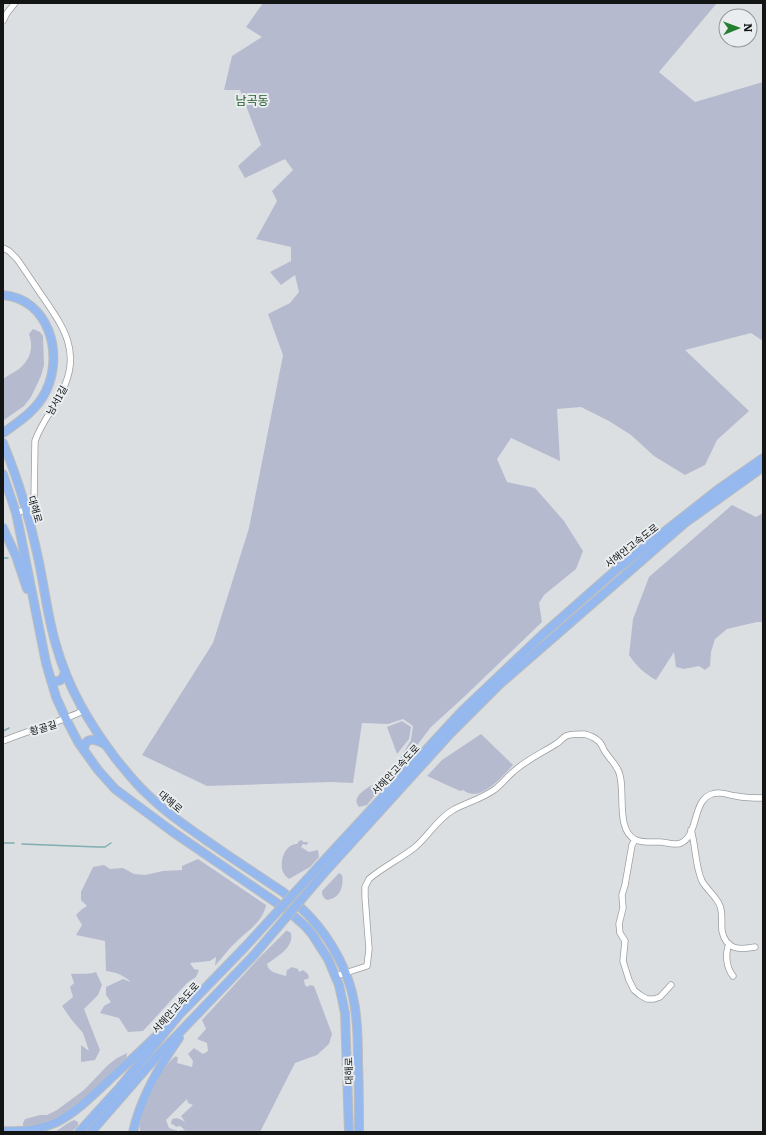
<svg xmlns="http://www.w3.org/2000/svg" width="766" height="1135" font-family="Literata,'Noto Sans KR',serif">
	<style>
		.green { fill: #b6bacf; fill-rule: evenodd }
		.lines { fill: none; stroke-linecap: round; stroke-linejoin: round }
		.stream { stroke: #80aeb1; stroke-width: 1.5 }
		.minor-casing { stroke: #9b9fa1; stroke-width: 7 }
		.highway-casing { stroke: #bdbdbd; stroke-width: 10 }
		.minor { stroke: #fff; stroke-width: 5.5 }
		.highway { stroke: #95b9ee; stroke-width: 8 }
		.highway-bridge-casing { stroke: #bdbdbd; stroke-width: 10; stroke-linecap: butt }
		.highway-bridge { stroke: #95b9ee; stroke-width: 8 }
		.labels { text-anchor: middle; dominant-baseline: central; stroke-width: 4; stroke-linejoin: round; paint-order: stroke }
		.street-label { font-size: 10px; fill: #131515; stroke: #e9edef }
		.quarter-label { font-size: 12px; fill: #225a28; stroke: #e9edef }
	</style>
	<rect width="100%" height="100%" fill="#dcdfe2"/>
	<g class="green">
		<path d="M263,3H717L659,72L695,102L763,82V341L751,333L685,350L749,411L717,440L705,465L685,475L654,456L631,435L609,421L581,407L557,409L560,461L511,438L497,459L507,482L535,488L564,521L583,551L576,569L544,595L539,603L542,622L465,696L431,727L402,765L399,760L411,740L413,726L403,719L388,724L362,723L353,783L331,782L207,786L142,755L213,643L249,528L283,355L268,314L290,303L299,292L295,275L281,285L270,272L291,261V247L256,239L277,201L272,191L293,170L285,159L245,178L238,166L261,145L240,90H224L232,56L262,37L246,27Z"/>
		<path d="M33,329L40,332L43,336L44,365L41,376L31,397L24,406L4,420L3,417V380C7,375 13,373 19,369C30,360 34,348 29,334Z"/>
		<path d="M732,505L756,517L763,513V622H757L727,629L715,639L711,652L710,666L705,670L699,666L684,669L676,667L674,652L656,680C644,673 637,667 629,655L633,619L649,577Z"/>
		<path d="M402,721L411,727L409,739L397,754L387,727Z"/>
		<path d="M481,734L513,765C504,775 484,799 469,793C467,793 465,791 463,790L460,791L427,776L442,760Z"/>
		<path d="M389,778L367,805L359,807C347,794 380,781 389,778Z"/>
		<path d="M302,840L303,842H308L307,845L303,844L301,847L309,852L318,850L319,857L310,867L289,879C287,877 284,875 283,872C279,861 285,844 297,844L299,841Z"/>
		<path d="M198,859L266,905C263,923 245,932 233,945C227,951 221,959 215,966L216,957L210,961L190,963L194,969L199,970L196,977L187,983L143,1031L128,1032L119,1018L100,1013L104,1006L111,1002L106,995V987L123,979L131,982C123,975 116,972 106,971L105,941L76,935L82,925L76,915L82,909L87,906L81,900V892L93,867L104,865L110,869L123,868L134,874L145,875L163,871L182,870V866Z"/>
		<path d="M339,873L342,875C344,887 340,898 327,900L324,898L322,894V891Z"/>
		<path d="M286,931H288L291,933C294,948 278,956 267,964C269,973 277,973 286,976L287,970L292,967L298,969L299,972L303,970L308,974L309,978L304,980L305,985L307,987L310,985L314,986L332,1034L329,1044L317,1055L295,1063L260,1132H140C140,1128 139,1123 140,1119C143,1102 161,1067 176,1056L178,1058L177,1063L192,1067L193,1061L188,1054L194,1048L203,1054L208,1051L207,1043L197,1039L206,1029L202,1020L258,959ZM187,1099L188,1103L193,1105L181,1116L185,1122C180,1119 178,1117 172,1119L171,1124L174,1125L176,1127L180,1126L185,1130L178,1131L169,1128L166,1120Z"/>
		<path d="M96,972L102,985L98,995L84,1009L100,1050L95,1060L81,1062V1045L89,1051L83,1033L71,1019L62,1006L73,997L70,987L74,983L71,974C81,973 87,975 96,972Z"/>
		<path d="M127,1053L126,1058L109,1076L72,1108L62,1116L42,1124L26,1127L23,1126V1123L25,1119L40,1115H47L57,1110L84,1090L108,1065L117,1058Z"/>
		<path d="M74,1120L78,1122V1125L72,1132H55L68,1123Z"/>
	</g>
	<g class="lines">
		<g class="stream">
			<path d="M3,558H8"/>
			<path d="M3,731L9,728"/>
			<path d="M3,843H14"/>
			<path d="M22,844L98,847H105L111,843"/>
		</g>
		<defs>
			<g id="minor">
				<path d="M3,21L7,13L15,3"/>
				<path d="M3,248L9,251L17,259C27,273 35,286 45,300C64,328 80,352 64,387C56,406 42,421 35,441L34,501L30,508L16,513"/>
				<path d="M3,741C30,730 57,723 83,711"/>
				<path d="M691,830C696,846 695,866 702,881C707,890 717,897 720,906C723,914 721,923 722,931C726,950 739,950 755,947"/>
				<path d="M635,840L632,845L625,885L622,895L623,908L619,924L620,933L625,941L623,961L629,980L634,990L640,995L647,999H654L660,997L671,985"/>
				<path d="M729,944C725,954 726,967 733,976"/>
				<path d="M336,976L367,966L369,949L365,897V887L369,879C383,867 400,859 414,848C428,837 437,819 453,810C466,803 481,799 494,790C501,785 506,778 513,772C526,760 542,753 556,744C560,742 562,738 566,736C570,734 579,734 584,734C588,735 594,737 597,740C601,742 602,746 604,750C608,757 614,762 618,770C627,787 614,830 636,840C643,843 652,842 660,842C666,842 675,846 681,843C699,835 692,800 712,794C721,791 728,795 736,796C745,798 754,798 763,798"/>
			</g>
			<g id="highway">
				<path d="M3,295C49,299 64,354 46,391C37,410 20,421 3,433"/>
				<path d="M3,443C18,479 29,516 37,553C44,583 47,615 56,645C68,688 89,723 116,759C126,771 135,783 146,793C166,813 190,829 213,845C236,861 259,876 283,892C293,901 303,909 312,919C332,941 349,973 354,1002C358,1022 358,1042 358,1062C359,1085 359,1109 359,1132"/>
				<path d="M3,474L16,513L21,537L46,663L56,697L66,719L78,742L98,770L115,789L173,832L287,910L305,926L312,934L328,959L339,985L345,1013L349,1132"/>
				<path d="M3,528L16,556L27,589"/>
				<path d="M51,680C59,683 63,680 65,672"/>
				<path d="M84,750C85,736 95,739 104,744"/>
				<path d="M319,866L462,711L542,635L617,569L720,488L763,458"/>
				<path d="M324,873L450,734L500,684L685,523L763,467"/>
				<path d="M3,1131C21,1132 40,1130 57,1122C76,1112 91,1097 107,1082C123,1067 140,1052 156,1036"/>
				<path d="M79,1132L120,1087L179,1015L244,948"/>
				<path d="M91,1132L158,1055L254,955"/>
				<path d="M133,1132C141,1097 159,1067 179,1038"/>
			</g>
		</defs>
		<use href="#minor" class="minor-casing"/>
		<use href="#highway" class="highway-casing"/>
		<use href="#minor" class="minor"/>
		<use href="#highway" class="highway"/>
		<defs>
			<g id="highway-bridge">
				<path d="M244,948L319,866"/>
				<path d="M254,955L324,873"/>
			</g>
		</defs>
		<use href="#highway-bridge" class="highway-bridge-casing"/>
		<use href="#highway-bridge" class="highway-bridge"/>
	</g>
	<g class="labels">
		<g class="street-label">
			<text transform="translate(56 400) rotate(-61)">남서1길</text>
			<text transform="translate(36 509) rotate(74)">대해로</text>
			<text transform="translate(631 545) rotate(-38)">서해안고속도로</text>
			<text transform="translate(43 727) rotate(-17)">황골길</text>
			<text transform="translate(395 769) rotate(-47)">서해안고속도로</text>
			<text transform="translate(171 801) rotate(40)">대해로</text>
			<text transform="translate(175 1007) rotate(-48)">서해안고속도로</text>
			<text transform="translate(348 1071) rotate(-91)">대해로</text>
		</g>
		<g class="quarter-label">
			<text x="252" y="100">남곡동</text>
		</g>
	</g>
	<rect width="766" height="1135" fill="none" stroke="#131515" stroke-width="8"/>
	<g transform="translate(738 28) rotate(89)"><circle r="19" fill="#e9edef" stroke="#939798"/>
	<path d="M0-3L7 15L0 10L-7 15Z" fill="#248030"/>
	<text y="-6" font-size="11" font-weight="bold" text-anchor="middle" fill="#131515">N</text>
	</g>
</svg>
